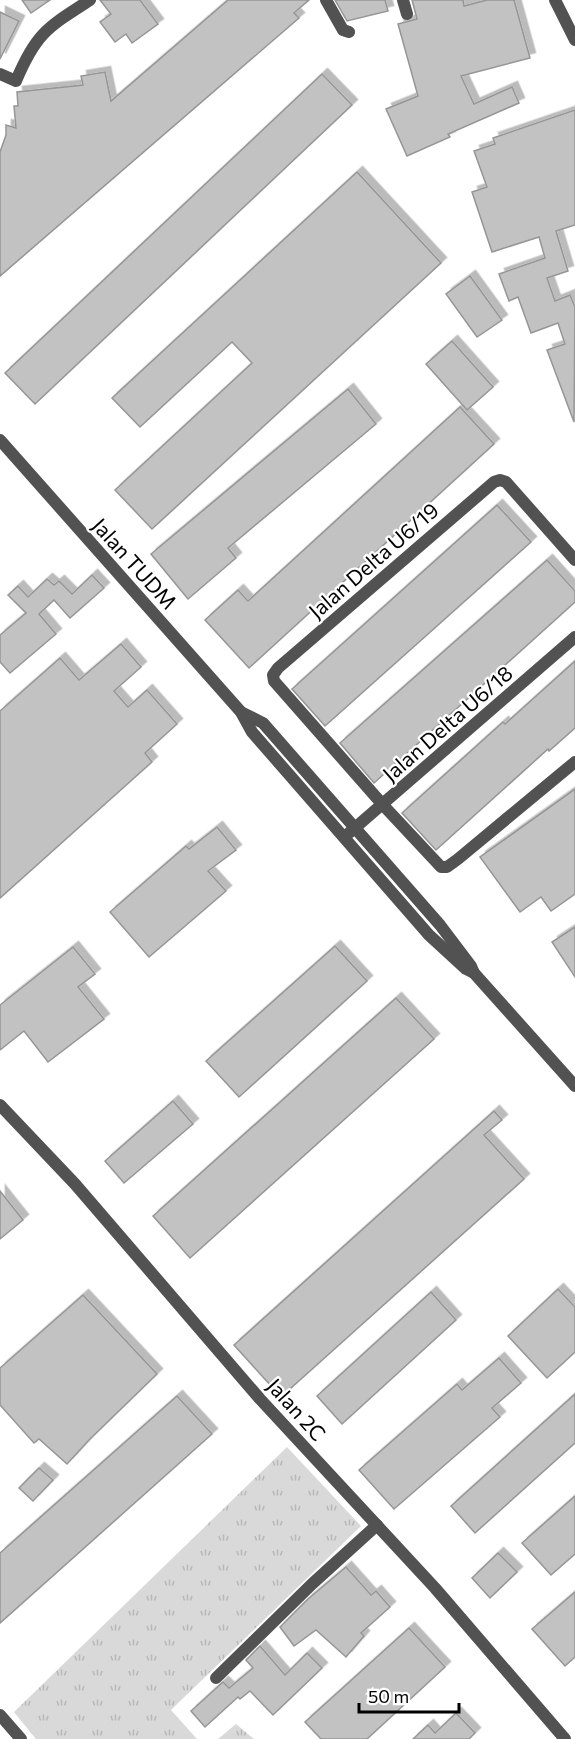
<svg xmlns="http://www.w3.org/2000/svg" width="575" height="1739" font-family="Commissioner,sans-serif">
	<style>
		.grass { fill: url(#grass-tufts) }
		.building { fill: #c2c2c2; stroke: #969696; stroke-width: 1.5; filter: url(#shadow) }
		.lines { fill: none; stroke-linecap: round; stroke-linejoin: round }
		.street { stroke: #525252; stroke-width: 12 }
		.labels { text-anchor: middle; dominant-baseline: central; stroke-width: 4.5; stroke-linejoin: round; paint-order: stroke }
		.street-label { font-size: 21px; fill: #000; stroke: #fff }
	</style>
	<defs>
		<pattern id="grass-tufts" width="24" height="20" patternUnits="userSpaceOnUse" patternTransform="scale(1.5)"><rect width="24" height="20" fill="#d9d9d9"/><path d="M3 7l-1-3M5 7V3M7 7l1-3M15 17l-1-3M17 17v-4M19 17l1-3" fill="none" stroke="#b8b8b8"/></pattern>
		<filter id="shadow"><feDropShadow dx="5.5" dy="-5.5" stdDeviation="0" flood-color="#0004"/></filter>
	</defs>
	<rect width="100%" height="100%" fill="#fff"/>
	<g class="grass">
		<path d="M287,1447L361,1526L171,1710L197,1739H36L14,1712Z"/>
		<path d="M236,1724L254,1739H218Z"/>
	</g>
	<g class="building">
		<path d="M22,0H50L31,13Z"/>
		<path d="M100,0H140L158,24L132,43L126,34L115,42L100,22L111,14Z"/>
		<path d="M228,0H309L294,13L299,18L0,276V152L6,135V125L16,128L14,106H18L17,92L83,85L81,76L105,72L111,101Z"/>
		<path d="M335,0H385L388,11L347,21Z"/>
		<path d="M412,0H463L464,6L487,0H514L530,58L461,76L474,104L512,87L519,103L448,134L450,137L407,156L386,109L418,96L398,24L417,19Z"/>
		<path d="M0,12L19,21L0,59Z"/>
		<path d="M322,74L352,105L35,404L5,373Z"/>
		<path d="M575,110V225L556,231L568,271L547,278L555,301L570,295L575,307L574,422L547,350L565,344L558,323L531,333L518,297L509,301L499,274L545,258L539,237L492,252L472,192L487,187L474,151L495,144L493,138Z"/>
		<path d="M357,172L441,263L152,529L115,490L252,363L232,342L140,427L112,398Z"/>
		<path d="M470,276L502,320L477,337L446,294Z"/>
		<path d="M452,341L493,387L467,410L426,364Z"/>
		<path d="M348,389L376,424L228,548L236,558L188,599L151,554Z"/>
		<path d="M460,407L494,444L249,668L205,620L238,590L248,601Z"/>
		<path d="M497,505L531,542L325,726L292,689Z"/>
		<path d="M547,560L575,591V602L374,783L340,743Z"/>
		<path d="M92,575L104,588L70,618L54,600L39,614L56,634L10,673L0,662V635L26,613L8,595L18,586L28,597L47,579L54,585L59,581L72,594Z"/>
		<path d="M121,644L141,667L114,691L128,707L147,690L177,724L145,753L152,762L0,898V711L60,658L79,680Z"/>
		<path d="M575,661V728L549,751L548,749L436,850L402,813L503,722L505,724Z"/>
		<path d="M575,789V894L551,911L541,897L520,912L480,857Z"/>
		<path d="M217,827L236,850L208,871L226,891L149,957L110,912L186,846L189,849Z"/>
		<path d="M575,927V977L552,942Z"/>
		<path d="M335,946L367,981L239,1097L206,1061Z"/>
		<path d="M73,947L95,974L78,987L104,1019L48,1062L24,1031L0,1050V1005Z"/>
		<path d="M396,998L434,1039L190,1258L153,1216Z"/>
		<path d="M173,1101L193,1124L124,1183L105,1161Z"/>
		<path d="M494,1111L502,1120L484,1135L524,1179L281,1397L234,1345Z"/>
		<path d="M0,1191L23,1220L0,1239Z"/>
		<path d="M558,1289L575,1307V1352L547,1378L508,1336Z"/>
		<path d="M431,1292L456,1320L342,1424L317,1396Z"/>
		<path d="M83,1295L157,1374L89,1440L67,1464L39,1439L34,1443L0,1405V1368Z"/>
		<path d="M499,1358L521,1383L492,1408L500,1417L394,1509L359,1470L457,1384L462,1390Z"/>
		<path d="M575,1394V1443L475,1533L451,1506Z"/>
		<path d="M177,1396L212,1434L0,1623V1553Z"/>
		<path d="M39,1468L53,1480L33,1501L19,1488Z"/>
		<path d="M575,1496V1554L551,1575L522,1543Z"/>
		<path d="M498,1553L517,1572L490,1598L472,1578Z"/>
		<path d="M346,1567L371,1595L376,1591L390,1607L361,1633L364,1636L346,1657L316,1630L294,1646L280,1627L308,1599Z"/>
		<path d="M575,1592V1657L565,1666L532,1629Z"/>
		<path d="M409,1628L445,1667L367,1739H321L305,1722Z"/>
		<path d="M260,1646L285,1675L307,1653L322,1668L273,1715L250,1691L240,1699L238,1697L205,1727L191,1711L223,1682L229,1688L253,1668L246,1660Z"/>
		<path d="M456,1713L475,1733L469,1739H413L428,1725L435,1733Z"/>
	</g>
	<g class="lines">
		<g class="street">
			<path d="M326,0L343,30L349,32"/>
			<path d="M403,0L407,14"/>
			<path d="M555,0L575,40"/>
			<path d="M0,74L16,81C36,33 48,27 90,0"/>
			<path d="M0,440L241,712L252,732L429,935L466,969L474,973"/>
			<path d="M575,560L506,482L500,480L494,482L278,668L273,675L274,681L383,805L441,867H447L458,859L575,762"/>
			<path d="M241,712L263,723L440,925L471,966L474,973L575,1086"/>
			<path d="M349,833L575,637"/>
			<path d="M0,1105L75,1184L260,1399L435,1588L565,1739"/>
			<path d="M216,1678L312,1584L377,1525"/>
			<path d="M0,1715L21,1739"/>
		</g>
	</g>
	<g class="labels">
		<g class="street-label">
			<text transform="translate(373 560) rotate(-41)">Jalan Delta U6/19</text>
			<text transform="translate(135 563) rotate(48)">Jalan TUDM</text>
			<text transform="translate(447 723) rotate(-41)">Jalan Delta U6/18</text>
			<text transform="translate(297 1409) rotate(48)">Jalan 2C</text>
		</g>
	</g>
	<path d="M359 1703v9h100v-9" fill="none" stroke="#000000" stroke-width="3"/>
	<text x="368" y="1703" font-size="18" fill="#000000" stroke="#ffffff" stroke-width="4.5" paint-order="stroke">50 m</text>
</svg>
